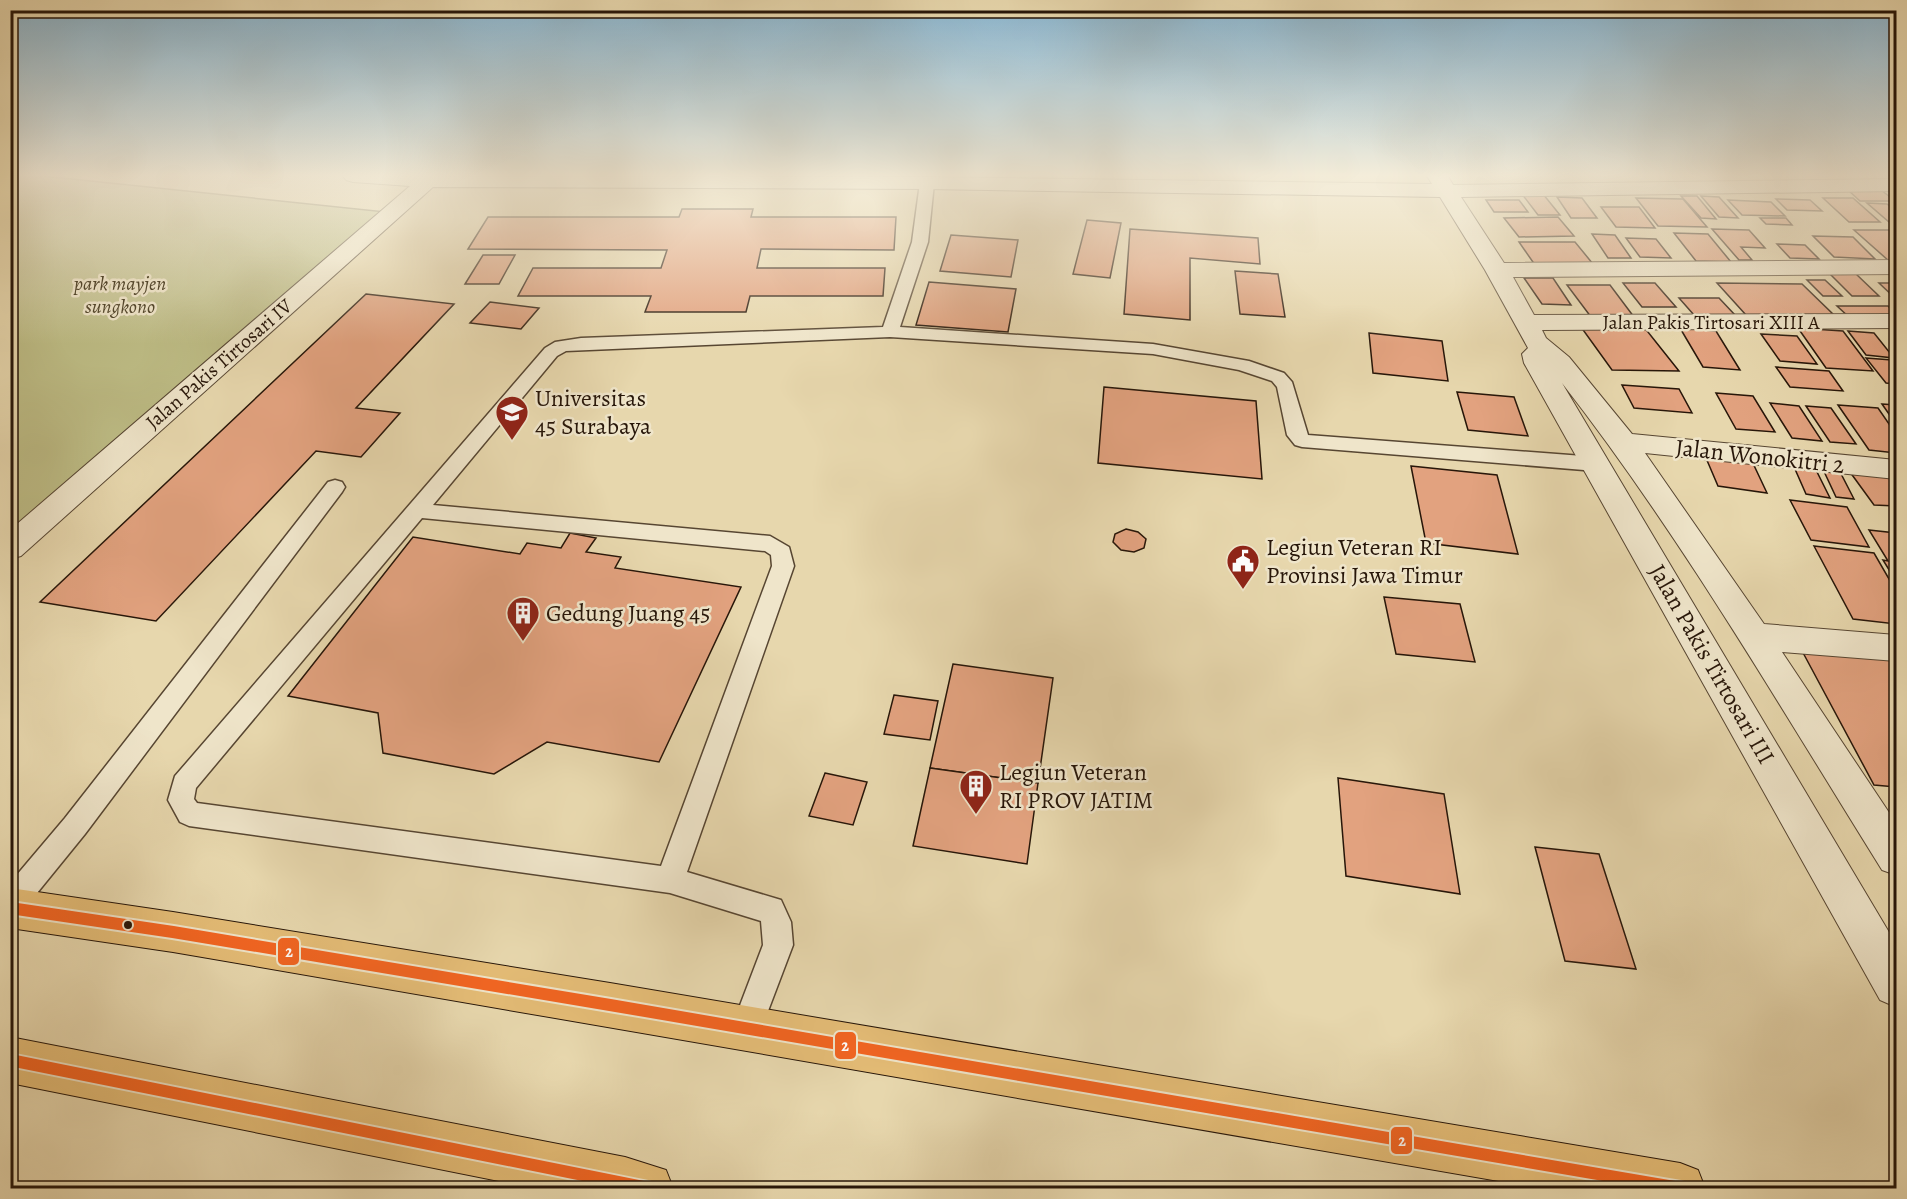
<svg xmlns="http://www.w3.org/2000/svg" width="1907" height="1199" font-family="Alegreya,serif">
	<style>
		.green { fill: #bdbc85; stroke: #726947; stroke-width: 1.5 }
		.building { fill: #e2a27f; stroke: #271609; stroke-width: 1.5 }
		.lines { fill: none; stroke-linecap: round; stroke-linejoin: round }
		.service-casing { stroke: #574632; stroke-width: 3 }
		.minor-casing { stroke: #574632; stroke-width: 2 }
		.primary-casing { stroke: #271609; stroke-width: 2 }
		.service { fill: #efe5ca; fill-rule: evenodd }
		.minor { fill: #efe5ca; fill-rule: evenodd }
		.primary { fill: #e4bc76; fill-rule: evenodd }
		.bus-1-casing { stroke: #efe5ca; stroke-width: 16 }
		.bus-1 { stroke: #f26522; stroke-width: 12 }
		.bus-dot { fill: #271609; stroke: #efe5ca; stroke-width: 2 }
		.labels { text-anchor: middle; dominant-baseline: central; stroke-width: 5; stroke-linejoin: round; paint-order: stroke }
		.far-park-label { font-size: 20px; font-style: italic; fill: #54482e; stroke: #efe5ca }
		.far-street-label { font-size: 20px; fill: #271609; stroke: #efe5ca }
		.poi-label { font-size: 24px; fill: #271609; stroke: #efe5ca; text-anchor: start }
		.street-label { font-size: 24px; fill: #271609; stroke: #efe5ca }
		.line-badge { stroke: #efe5ca; stroke-width: 2 }
		.badge-label { font-size: 16px; text-anchor: middle; font-weight: bold; fill: #fff }
	</style>
	<rect width="100%" height="100%" fill="#e7d7ad"/>
	<filter id="stains"><feTurbulence type="fractalNoise" baseFrequency=".00333" numOctaves="4"/><feColorMatrix values="0 0 0 0 .2 0 0 0 0 .09 0 0 0 0 .02 0 0 0 .5 -.17"/></filter>
	<radialGradient id="worn" r=".72"><stop offset=".6" stop-color="#630" stop-opacity="0"/><stop offset="1" stop-color="#630" stop-opacity=".3"/></radialGradient>
	<path class="green" d="M11,176H43L386,212L11,531Z"/>
	<g class="building">
		<path d="M1847,189L1881,190L1895,201H1860Z"/>
		<path d="M1522,194H1543L1560,215H1538Z"/>
		<path d="M1681,196H1697L1716,219L1701,218Z"/>
		<path d="M1701,196L1719,197L1738,218L1719,217Z"/>
		<path d="M1557,197L1582,198L1597,218H1571Z"/>
		<path d="M1636,198L1683,199L1707,227L1658,226Z"/>
		<path d="M1823,198H1853L1880,222H1849Z"/>
		<path d="M1776,199L1810,200L1822,211L1787,210Z"/>
		<path d="M1486,200H1519L1528,212H1494Z"/>
		<path d="M1728,200L1771,202L1785,216L1742,215Z"/>
		<path d="M1867,203L1887,204L1896,211V223L1889,222Z"/>
		<path d="M1601,207H1639L1655,228L1616,227Z"/>
		<path d="M682,209H753L751,217H896L894,250L761,249L757,268H885L883,296H750L746,312H645L651,296H518L533,268H661L667,250L468,249L488,217H679Z"/>
		<path d="M1558,217L1574,236L1519,237L1504,218Z"/>
		<path d="M1760,218H1786L1792,225L1766,224Z"/>
		<path d="M1087,220L1121,223L1110,278L1073,274Z"/>
		<path d="M1130,229L1258,238L1260,264L1190,258V320L1124,314Z"/>
		<path d="M1712,229L1749,230L1765,248L1741,247L1752,260H1739Z"/>
		<path d="M1854,230H1895L1896,262L1889,261Z"/>
		<path d="M1674,233L1708,234L1731,262L1696,261Z"/>
		<path d="M1592,234L1615,235L1631,258H1608Z"/>
		<path d="M951,235L1018,240L1011,277L940,271Z"/>
		<path d="M1813,236L1853,237L1875,259L1834,257Z"/>
		<path d="M1626,238L1656,239L1671,258L1640,257Z"/>
		<path d="M1519,242H1575L1593,264L1535,265Z"/>
		<path d="M1777,244L1805,245L1819,259L1790,258Z"/>
		<path d="M483,255H515L499,284H465Z"/>
		<path d="M1235,271L1278,274L1285,317L1240,314Z"/>
		<path d="M1830,274H1856L1879,296H1852Z"/>
		<path d="M1524,278H1553L1571,305L1542,304Z"/>
		<path d="M1807,280H1825L1842,296H1823Z"/>
		<path d="M929,282L1016,289L1008,332L916,325Z"/>
		<path d="M1623,283H1655L1676,307H1642Z"/>
		<path d="M1717,283L1802,284L1835,316L1746,315Z"/>
		<path d="M1879,283H1891L1896,287V299Z"/>
		<path d="M1567,285H1610L1634,317H1591Z"/>
		<path d="M366,294L454,304L356,408L400,413L361,457L316,451L156,621L40,602Z"/>
		<path d="M1679,298H1719L1735,315H1694Z"/>
		<path d="M490,302L539,308L521,329L470,323Z"/>
		<path d="M1837,306H1888L1896,314V319L1850,318Z"/>
		<path d="M1581,327H1644L1679,371L1612,370Z"/>
		<path d="M1680,328L1716,331L1740,370L1703,367Z"/>
		<path d="M1798,328L1843,331L1873,371L1826,368Z"/>
		<path d="M1848,331L1874,333L1894,358L1866,355Z"/>
		<path d="M1369,333L1442,341L1448,381L1373,373Z"/>
		<path d="M1761,334L1797,336L1817,364L1780,361Z"/>
		<path d="M1866,358L1892,360L1896,367V384L1886,383Z"/>
		<path d="M1776,367L1829,371L1843,391L1790,387Z"/>
		<path d="M1622,385L1679,389L1692,413L1634,408Z"/>
		<path d="M1104,387L1256,401L1262,479L1098,463Z"/>
		<path d="M1457,392L1514,397L1528,436L1468,430Z"/>
		<path d="M1716,393L1753,396L1775,432L1736,429Z"/>
		<path d="M1770,403L1799,406L1822,441L1792,438Z"/>
		<path d="M1882,404L1896,405V424Z"/>
		<path d="M1838,405L1878,408L1896,434V453L1869,450Z"/>
		<path d="M1806,406L1831,408L1856,444L1830,442Z"/>
		<path d="M1703,451L1750,457L1767,493L1718,486Z"/>
		<path d="M1791,460L1813,464L1830,498L1806,494Z"/>
		<path d="M1821,465L1838,468L1854,499L1836,497Z"/>
		<path d="M1411,466L1497,475L1518,554L1426,543Z"/>
		<path d="M1850,472L1892,475L1896,480V506L1874,505Z"/>
		<path d="M1790,500L1847,507L1869,547L1811,540Z"/>
		<path d="M1126,529L1138,532L1146,539L1144,548L1134,552L1121,550L1113,542L1115,534Z"/>
		<path d="M1869,530L1896,533V581L1883,560L1888,561Z"/>
		<path d="M570,533L596,538L586,552L621,557L615,568L741,587L659,762L547,742L494,774L383,753L378,713L288,696L413,537L520,554L527,543L561,548Z"/>
		<path d="M1814,546L1874,553L1896,591V624L1853,619Z"/>
		<path d="M1384,597L1460,604L1475,662L1396,654Z"/>
		<path d="M1801,649L1896,658V787L1874,785Z"/>
		<path d="M953,664L1053,678L1038,783L930,768Z"/>
		<path d="M894,695L938,701L930,740L884,734Z"/>
		<path d="M930,768L1038,783L1027,864L913,846Z"/>
		<path d="M825,773L867,782L853,825L809,816Z"/>
		<path d="M1338,778L1444,794L1460,894L1346,876Z"/>
		<path d="M1535,847L1599,854L1636,969L1565,961Z"/>
	</g>
	<g class="lines">
		<defs>
			<g id="service">
				<path d="M927,179L934,183L928,242L900,327L1153,344L1249,361L1284,373L1292,382L1308,435L1596,457L1603,459L1606,464L1603,469L1596,471L1302,447L1295,445L1287,435L1277,387L1272,381L1239,370L1153,354L890,337L566,351L557,356L433,505L770,536L789,547L794,566L687,872L781,900L791,922L793,945L757,1040L746,1044L735,1040L731,1029L763,945L761,921L670,893L189,826L180,822L168,800L175,776L545,348L555,342L581,338L883,327L912,242L920,183ZM422,518L765,551L771,555L772,566L661,866L197,803L194,799L196,788Z"/>
				<path d="M335,480L342,482L345,487L342,492L85,834L20,914L10,918V883L65,818L328,482Z"/>
			</g>
			<path id="minor" d="M343,176L927,177L1432,184L1427,176H1448L1453,185L1896,179V191L1461,197L1504,263L1896,260V274L1513,277L1534,315L1896,314V328L1542,330L1546,338L1569,357L1632,434L1896,460V479L1645,453L1764,624L1896,635V661L1782,652L1896,823V875L1882,870C1779,705 1681,536 1562,383L1896,944V1007L1880,1000L1524,363L1522,354L1528,348L1485,270L1440,197L927,189L433,187L21,556L10,559V530L410,186L353,182L346,180Z"/>
			<g id="primary">
				<path d="M10,888L173,912L610,983L1680,1163L1698,1170L1705,1188H1539L173,952L10,928Z"/>
				<path d="M10,1037L625,1157L666,1170L673,1188H534L10,1083Z"/>
			</g>
		</defs>
		<use href="#service" class="service-casing"/>
		<use href="#minor" class="minor-casing"/>
		<use href="#primary" class="primary-casing"/>
		<use href="#service" class="service"/>
		<use href="#minor" class="minor"/>
		<use href="#primary" class="primary"/>
		<defs>
			<g id="bus-1">
				<path d="M10,908L173,932L610,1005L1680,1188"/>
				<path d="M10,1060L648,1188"/>
			</g>
		</defs>
		<use href="#bus-1" class="bus-1-casing"/>
		<use href="#bus-1" class="bus-1"/>
	</g>
	<linearGradient id="sky" x2="0" y2="1"><stop stop-color="#88b6d2"/><stop offset="0.51" stop-color="#f4edda"/><stop offset="1" stop-color="#f4edda" stop-opacity="0"/></linearGradient>
	<rect width="1907" height="344" fill="url(#sky)"/>
	<defs>
		<symbol id="university-pin" viewBox="-11 -11 22 30"><path d="M0 17L-7.5 6A9.5 9.5 0 1 1 7.5 6Z" fill="#8f2418" stroke="#efe5ca"/><path d="M0-5L7-2L0 1L-7-2ZM-4 1L0 2.5L4 1V4Q0 6-4 4Z" fill="#fff"/></symbol>
		<symbol id="civic-pin" viewBox="-11 -11 22 30"><path d="M0 17L-7.5 6A9.5 9.5 0 1 1 7.5 6Z" fill="#8f2418" stroke="#efe5ca"/><path d="M-.6-6.5H3V-4.5H.6V-3L4-1V1h2V6H-6V1h2V-1L-.6-3ZM-1.2 2.5V6h2.4V2.5Z" fill="#fff"/></symbol>
		<symbol id="building-pin" viewBox="-11 -11 22 30"><path d="M0 17L-7.5 6A9.5 9.5 0 1 1 7.5 6Z" fill="#8f2418" stroke="#efe5ca"/><path d="M-4-6H4V6H1V3H-1V6H-4ZM-2.5-4.3h1.7v1.8h-1.7ZM.8-4.3h1.7v1.8H.8ZM-2.5-1h1.7V.8h-1.7ZM.8-1h1.7V.8H.8Z" fill="#fff"/></symbol>
	</defs>
	<g fill-rule="evenodd">
		<use href="#university-pin" x="493" y="393" width="38" height="52"/>
		<use href="#civic-pin" x="1224" y="542" width="38" height="52"/>
		<use href="#building-pin" x="504" y="594" width="38" height="52"/>
		<use href="#building-pin" x="957" y="767" width="38" height="52"/>
	</g>
	<circle class="bus-dot" cx="128" cy="925" r="5"/>
	<g class="labels">
		<g class="far-park-label">
			<text x="120" y="283">park mayjen<tspan x="120" dy="23">sungkono</tspan></text>
		</g>
		<g class="far-street-label">
			<text x="1711" y="322">Jalan Pakis Tirtosari XIII A</text>
			<text transform="translate(219 364) rotate(-41)">Jalan Pakis Tirtosari IV</text>
		</g>
		<g class="poi-label">
			<text x="535" y="398">Universitas<tspan x="535" dy="28">45 Surabaya</tspan></text>
			<text x="1266" y="547">Legiun Veteran RI<tspan x="1266" dy="28">Provinsi Jawa Timur</tspan></text>
			<text x="546" y="613">Gedung Juang 45</text>
			<text x="999" y="772">Legiun Veteran<tspan x="999" dy="28">RI PROV JATIM</tspan></text>
		</g>
		<g class="street-label">
			<text transform="translate(1760 456) rotate(6)">Jalan Wonokitri 2</text>
			<text transform="translate(1712 664) rotate(60)">Jalan Pakis Tirtosari III</text>
		</g>
	</g>
	<g class="line-badge">
		<rect x="277" y="937" width="23" height="29" rx="6" fill="#f26522"/>
		<rect x="834" y="1031" width="23" height="29" rx="6" fill="#f26522"/>
		<rect x="1390" y="1126" width="23" height="29" rx="6" fill="#f26522"/>
	</g>
	<g class="badge-label">
		<text x="289" y="957">2</text>
		<text x="845" y="1051">2</text>
		<text x="1402" y="1146">2</text>
	</g>
	<rect width="1907" height="1199" fill="none" stroke="#e7d7ad" stroke-width="36"/>
	<rect x="12" y="12" width="1883" height="1175" fill="none" stroke="#271609" stroke-width="3"/>
	<rect x="18" y="18" width="1871" height="1163" fill="none" stroke="#271609" stroke-width="1.5"/>
	<rect width="100%" height="100%" filter="url(#stains)"/>
	<rect width="100%" height="100%" fill="url(#worn)"/>
</svg>
